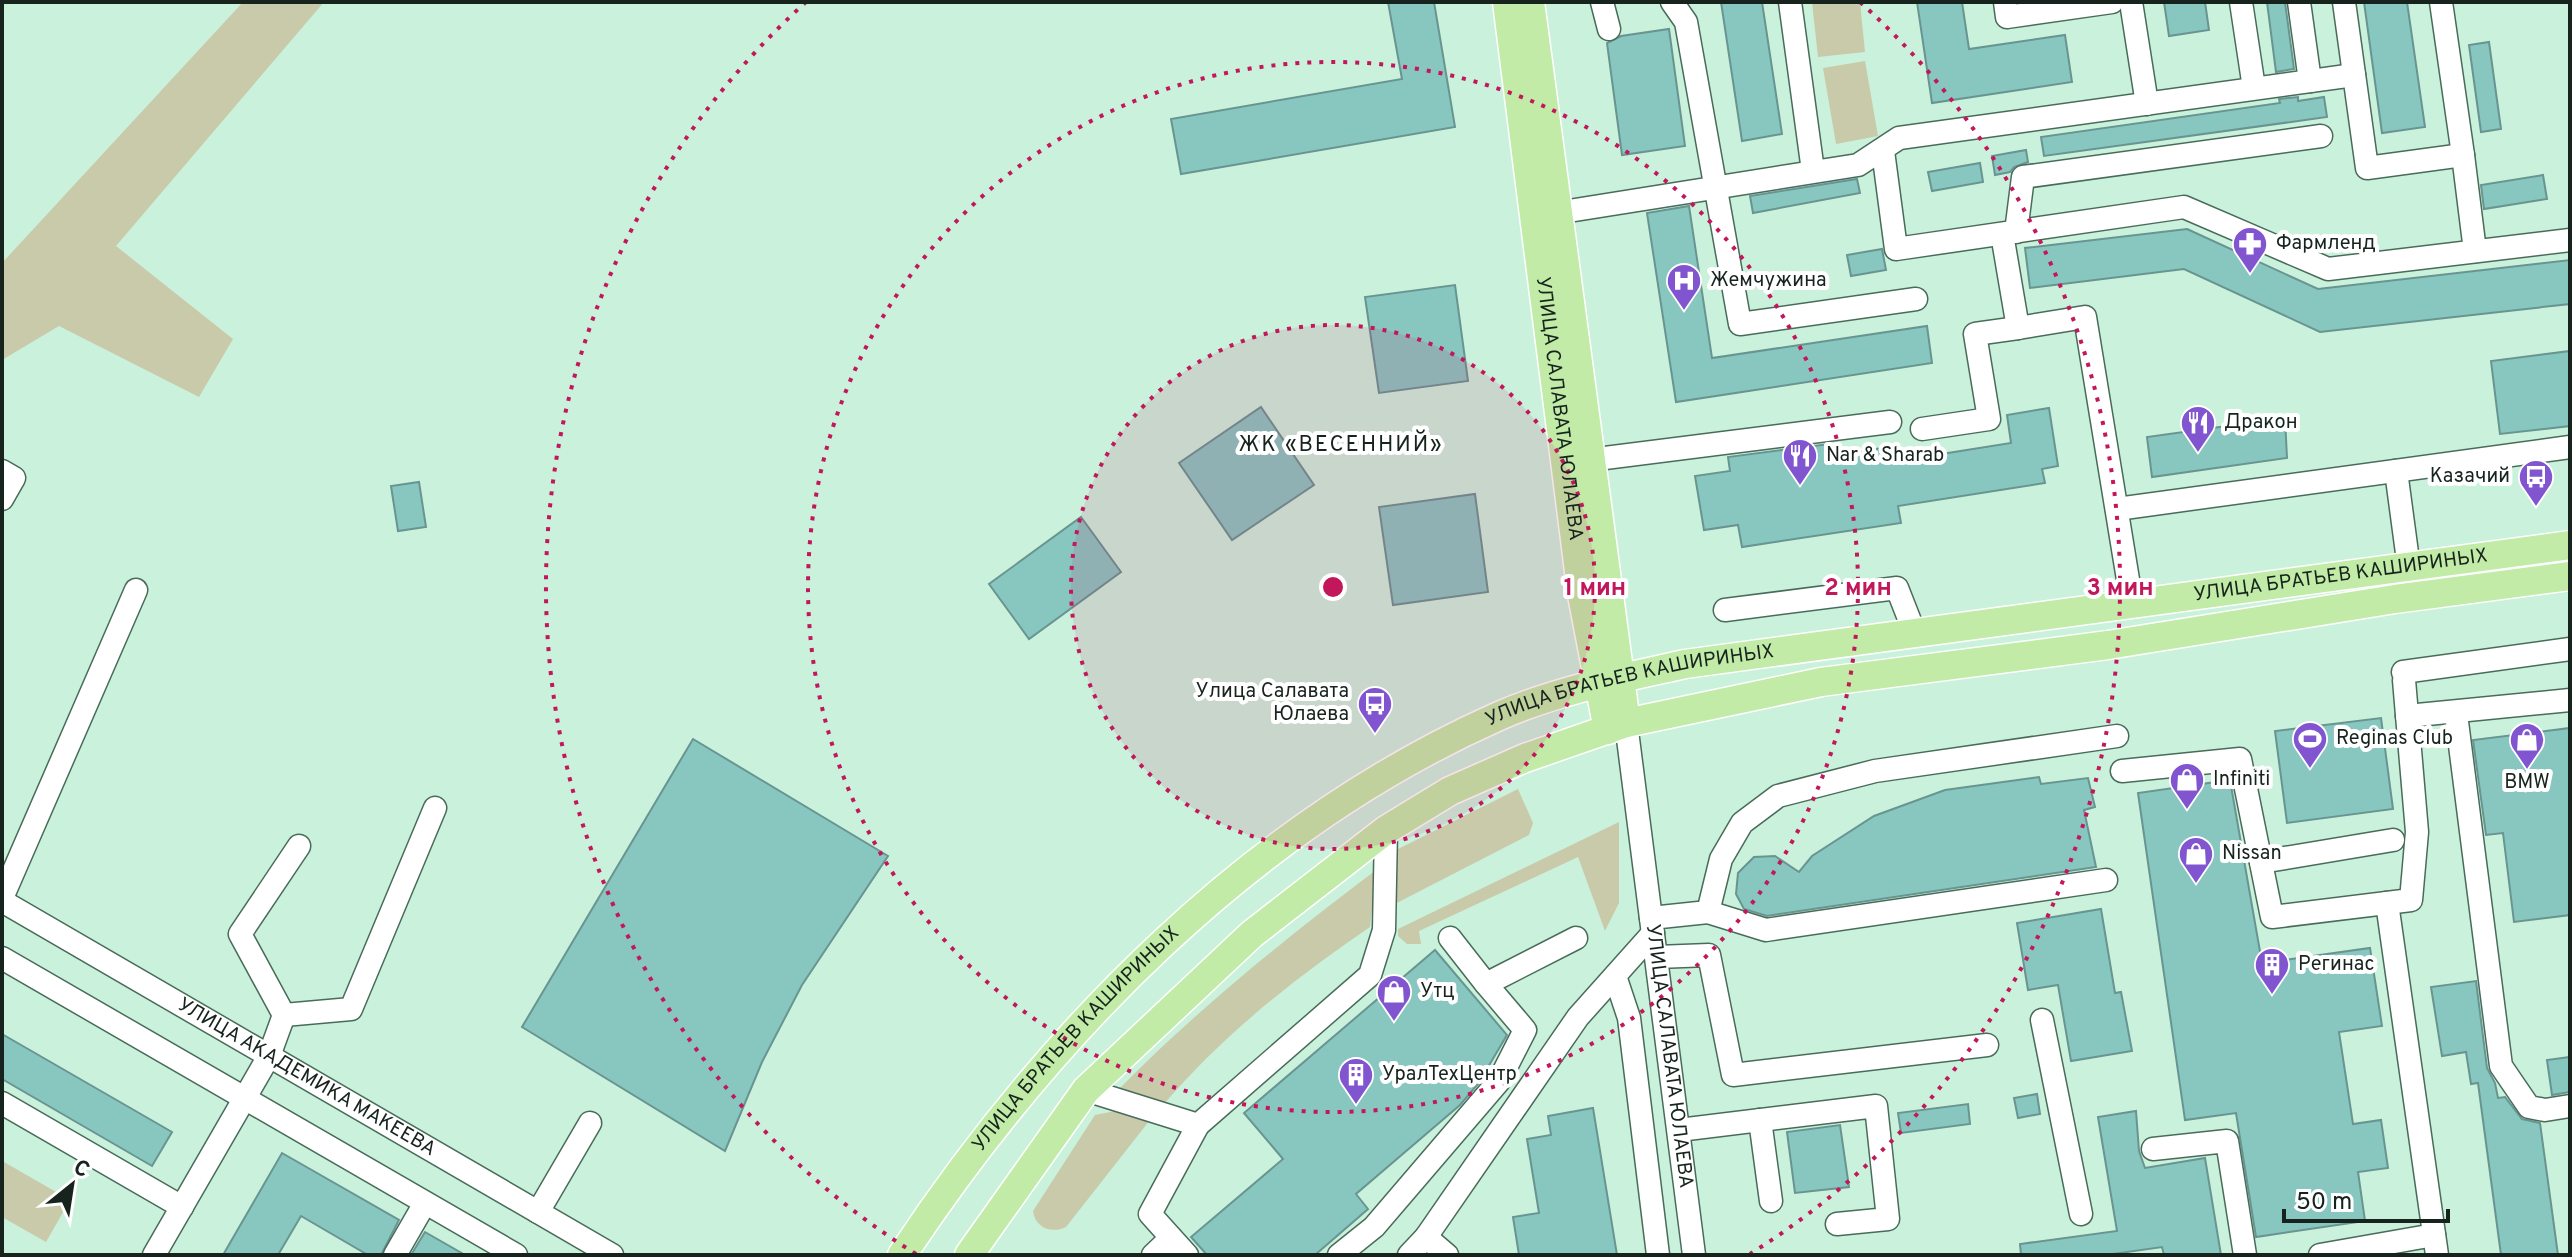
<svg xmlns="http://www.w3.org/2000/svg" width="2572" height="1257" font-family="Overpass,sans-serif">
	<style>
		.green { fill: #c9caaa }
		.building { fill: #88c6c0; stroke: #699591; stroke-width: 2 }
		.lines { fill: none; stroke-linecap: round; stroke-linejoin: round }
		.minor-casing { stroke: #496b5a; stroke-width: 25 }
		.major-casing { stroke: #fff; stroke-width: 31 }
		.minor { stroke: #fff; stroke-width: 22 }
		.major { stroke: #c1eba7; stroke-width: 28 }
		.ring { fill: none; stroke: #c2185b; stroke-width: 4; stroke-dasharray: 4 8 }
		.labels { text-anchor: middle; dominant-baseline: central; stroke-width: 8; stroke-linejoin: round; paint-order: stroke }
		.poi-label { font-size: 20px; fill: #16241d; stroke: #fff; text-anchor: start }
		.street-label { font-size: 20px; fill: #16241d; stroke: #fff }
		.neighbourhood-label { font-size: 22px; letter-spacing: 2px; fill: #16241d; stroke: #fff }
		.centre { fill: #c2185b; stroke: #fff; stroke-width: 4 }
		.ring-label { font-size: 24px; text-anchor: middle; font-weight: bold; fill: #c2185b; stroke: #fff; stroke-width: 8; stroke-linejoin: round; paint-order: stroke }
	</style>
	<rect width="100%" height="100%" fill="#caf1dc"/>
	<g class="green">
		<path d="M243,2H324L116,246L233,339L199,397L59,326L2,360V263Z"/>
		<path d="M1812,2H1860L1865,52L1818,57Z"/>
		<path d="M1865,61L1878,136L1836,144L1823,68Z"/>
		<path d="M1518,789L1533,823L1529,835L1387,908L1396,850Z"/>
		<path d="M1619,822V903L1605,931L1578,857L1419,931L1421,944H1407L1398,936V929Z"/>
		<path d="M1376,870L1370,927C1295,978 1223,1035 1164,1104L1120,1088C1199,1008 1286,938 1376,870Z"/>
		<path d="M1120,1110L1150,1120L1066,1227C1052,1234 1035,1228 1033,1211L1095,1115Z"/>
		<path d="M4,1162L70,1200L46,1242L2,1217Z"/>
	</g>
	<g class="building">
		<path d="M1388,2H1434L1455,127L1181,174L1171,119L1402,79Z"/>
		<path d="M1721,2H1762L1782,134L1742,141Z"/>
		<path d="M1917,2H1962L1969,49L2065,35L2072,82L1932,103Z"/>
		<path d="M2164,2H2205L2209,30L2169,36Z"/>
		<path d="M2267,2H2285L2294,69L2276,72Z"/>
		<path d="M2364,2H2407L2425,127L2382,133Z"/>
		<path d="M1669,29L1685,146L1622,155L1607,43L1621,36Z"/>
		<path d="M2489,42L2501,129L2481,132L2469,45Z"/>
		<path d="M2298,97V101L2324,97L2327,117L2044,156L2041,137L2280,103L2279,99Z"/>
		<path d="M2026,150L2028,162L2014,167L2010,172L1995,175L1992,156Z"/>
		<path d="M1980,163L1983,182L1932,191L1928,172Z"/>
		<path d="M2543,175L2547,199L2484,209L2481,185Z"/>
		<path d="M1857,179L1860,193L1753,213L1750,196Z"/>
		<path d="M1689,206L1712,358L1927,326L1932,363L1676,402L1647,213Z"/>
		<path d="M2187,229L2318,289L2570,260V304L2320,332L2184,269L2030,288L2025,248Z"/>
		<path d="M1882,249L1886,270L1851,276L1847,255Z"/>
		<path d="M1455,285L1468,381L1379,393L1365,297Z"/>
		<path d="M2570,351V426L2500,434L2491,361Z"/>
		<path d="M1261,407L1314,485L1232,540L1179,463Z"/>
		<path d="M2049,408L2058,466L2042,469L2045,483L1898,506L1901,523L1742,547L1738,525L1704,530L1695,476L1730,471L1728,457L1829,444L1831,456L1889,447L1891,462L2011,443L2007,415Z"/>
		<path d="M2285,418L2287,458L2152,477L2147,437Z"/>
		<path d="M419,482L426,527L398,531L391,486Z"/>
		<path d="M1475,494L1488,592L1393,605L1379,507Z"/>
		<path d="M1081,517L1121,572L1029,639L989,584Z"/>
		<path d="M2381,718L2393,809L2287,823L2275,731Z"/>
		<path d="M2570,728V915L2514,922L2503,833L2486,835L2473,740Z"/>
		<path d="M693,739L888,856L802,985L762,1062L725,1151L522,1027Z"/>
		<path d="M2039,777L2041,784L2088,778L2095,807L2084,810L2096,867L1767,916L1744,909L1736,894L1738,873L1754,857L1775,856L1799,872L1812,856L1874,816L1945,790Z"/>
		<path d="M2230,780L2262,963L2370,948L2382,1026L2339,1032L2353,1124L2381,1120L2388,1168L2358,1172L2365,1221L2256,1237L2236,1113L2185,1120L2138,793Z"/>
		<path d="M2101,909L2115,993L2121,992L2132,1051L2071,1061L2058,985L2028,990L2017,923Z"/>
		<path d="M1435,950L1507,1035L1478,1084L1460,1105L1356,1194L1368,1209L1315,1255H1207L1191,1237L1283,1159L1244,1113Z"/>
		<path d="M2476,981L2487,1068L2495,1083L2498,1098L2505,1097L2522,1119L2540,1123L2558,1255H2501L2478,1083L2471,1084L2466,1052L2442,1056L2431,987Z"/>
		<path d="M2,1034L172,1132L152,1166L2,1079Z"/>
		<path d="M2570,1057V1092L2552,1095L2547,1060Z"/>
		<path d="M2037,1094L2040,1114L2018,1118L2014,1098Z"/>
		<path d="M1968,1104L1970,1124L1901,1133L1898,1113Z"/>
		<path d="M1593,1108L1617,1255H1519L1513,1217L1539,1213L1527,1139L1551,1135L1548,1116Z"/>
		<path d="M2136,1111L2139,1151L2145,1168L2205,1158L2221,1255H2164L2162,1247L2106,1255H2021L2020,1244L2117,1231L2098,1117Z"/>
		<path d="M1840,1125L1849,1187L1795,1193L1787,1132Z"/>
		<path d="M282,1153L399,1220L381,1255H368L301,1216L278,1255H223Z"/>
		<path d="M425,1232L465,1255H411Z"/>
	</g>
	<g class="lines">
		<defs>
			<g id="minor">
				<path d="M1602,2L1609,29"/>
				<path d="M1672,2L1686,22L1740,324L1916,299"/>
				<path d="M1790,2L1813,171"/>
				<path d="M2005,2L2007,17L2112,2"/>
				<path d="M2131,2L2147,104"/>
				<path d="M2241,2L2254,88"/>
				<path d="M2299,2L2310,81"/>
				<path d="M2344,2L2367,168L2463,155L2441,2"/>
				<path d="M1883,151L1896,249L2184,207L2328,269L2570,240"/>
				<path d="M2463,155L2475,251"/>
				<path d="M1556,213L1858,165L1899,138L2354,75"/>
				<path d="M2016,232L2023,177L2321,136"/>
				<path d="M2002,234L2018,328L2085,317L2132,604"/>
				<path d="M1922,429L1989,419L1975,334L2018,328"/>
				<path d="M1589,460L1890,422"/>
				<path d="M2,471L14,478L2,499"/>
				<path d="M2396,471L2409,568"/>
				<path d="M2117,509L2570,447"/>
				<path d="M1725,610L1897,588L1915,634"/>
				<path d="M2403,672L2570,649"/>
				<path d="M2456,714L2501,1066L2529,1107L2545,1110L2570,1106"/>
				<path d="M2407,716L2570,700"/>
				<path id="s1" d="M1626,723L1694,1255"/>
				<path d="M2122,771L2240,759L2272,917L2411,900L2417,832L2404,680"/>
				<path d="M2261,862L2393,840"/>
				<path d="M2,898L136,590"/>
				<path id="s2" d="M2,901L612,1255"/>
				<path d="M2387,903L2437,1255"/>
				<path d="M1708,912L1766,930L2106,880"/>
				<path d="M1651,918L1708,912L1721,859L1742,823L1778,796L1875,771L2117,736"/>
				<path d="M1450,938L1486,984L1576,938"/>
				<path d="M1657,957L1709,955L1733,1075L1987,1045"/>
				<path d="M2,958L516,1255"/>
				<path d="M1615,976L1629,1018L1658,1255"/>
				<path d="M284,1015L351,1009L435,808"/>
				<path d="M2042,1020L2081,1214"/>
				<path d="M1086,1090L1198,1125L1370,975L1384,930L1386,830"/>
				<path d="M2,1103L182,1207"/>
				<path d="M1760,1120L1771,1201"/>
				<path d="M1679,1130L1876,1106L1888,1219L1837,1224"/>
				<path d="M2153,1149L2227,1141L2245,1255"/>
				<path d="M538,1212L590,1123"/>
				<path d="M1426,1237L1447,1255"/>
				<path d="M154,1255L269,1056L284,1015L240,934L299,846"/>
				<path d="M395,1255L425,1203"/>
				<path d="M1153,1255L1171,1238"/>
				<path d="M1187,1255L1150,1214L1198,1125"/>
				<path d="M1339,1255L1374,1227L1499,1081L1525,1030L1486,984"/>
				<path d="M1409,1255L1426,1237L1578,1017L1653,933"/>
				<path d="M2320,1255L2434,1235"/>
			</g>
			<g id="major">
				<path id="s3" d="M1507,2L1582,595L1608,730"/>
				<path d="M1530,2L1626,723"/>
				<path id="s4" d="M902,1255C1050,1032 1251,826 1499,716C1558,690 1622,678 1685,664L2570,545"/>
				<path d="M969,1255L1086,1090L1252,934L1386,830L1450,791L1525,758L1626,723L1821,682L2108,645L2395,599L2570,576"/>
			</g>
		</defs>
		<use href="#minor" class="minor-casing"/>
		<use href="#major" class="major-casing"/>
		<use href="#minor" class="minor"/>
		<use href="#major" class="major"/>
	</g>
	<circle cx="1333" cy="587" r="262" fill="#c2185b" fill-opacity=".12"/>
	<g class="ring">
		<circle cx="1333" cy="587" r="262"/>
		<circle cx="1333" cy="587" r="525"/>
		<path d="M916 1254A787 787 0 0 1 806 2M1860 2A787 787 0 0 1 1750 1254"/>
	</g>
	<defs>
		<symbol id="pharmacy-pin" viewBox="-11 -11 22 30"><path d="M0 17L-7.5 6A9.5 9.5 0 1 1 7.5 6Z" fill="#8155cf" stroke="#fff"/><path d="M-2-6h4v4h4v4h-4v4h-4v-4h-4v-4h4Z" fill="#fff"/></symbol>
		<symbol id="hospital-pin" viewBox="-11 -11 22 30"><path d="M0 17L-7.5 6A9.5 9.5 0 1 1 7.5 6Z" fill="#8155cf" stroke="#fff"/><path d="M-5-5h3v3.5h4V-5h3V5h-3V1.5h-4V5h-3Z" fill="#fff"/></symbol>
		<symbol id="restaurant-pin" viewBox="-11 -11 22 30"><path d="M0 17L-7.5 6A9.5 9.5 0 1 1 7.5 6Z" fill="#8155cf" stroke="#fff"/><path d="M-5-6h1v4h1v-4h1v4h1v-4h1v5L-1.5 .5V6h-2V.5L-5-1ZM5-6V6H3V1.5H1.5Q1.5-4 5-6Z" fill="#fff"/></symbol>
		<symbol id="bus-pin" viewBox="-11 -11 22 30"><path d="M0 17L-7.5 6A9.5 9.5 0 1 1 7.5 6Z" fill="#8155cf" stroke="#fff"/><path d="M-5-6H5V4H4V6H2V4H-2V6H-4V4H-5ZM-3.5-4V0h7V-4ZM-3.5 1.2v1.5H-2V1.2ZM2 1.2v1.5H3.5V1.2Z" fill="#fff"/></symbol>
		<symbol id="stadium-pin" viewBox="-11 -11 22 30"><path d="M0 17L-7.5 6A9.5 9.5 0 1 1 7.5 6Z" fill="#8155cf" stroke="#fff"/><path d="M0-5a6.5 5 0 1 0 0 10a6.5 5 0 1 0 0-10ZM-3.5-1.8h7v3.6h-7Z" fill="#fff"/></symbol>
		<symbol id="shop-pin" viewBox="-11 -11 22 30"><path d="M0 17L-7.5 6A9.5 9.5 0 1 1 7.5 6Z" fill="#8155cf" stroke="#fff"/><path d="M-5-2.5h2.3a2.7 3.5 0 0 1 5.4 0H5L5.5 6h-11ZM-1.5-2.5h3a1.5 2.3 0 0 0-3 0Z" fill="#fff"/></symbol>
		<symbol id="building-pin" viewBox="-11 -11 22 30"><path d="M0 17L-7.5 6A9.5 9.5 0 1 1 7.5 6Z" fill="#8155cf" stroke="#fff"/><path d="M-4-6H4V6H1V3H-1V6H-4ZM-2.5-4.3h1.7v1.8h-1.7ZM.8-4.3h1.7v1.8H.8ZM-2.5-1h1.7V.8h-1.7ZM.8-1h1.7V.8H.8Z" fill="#fff"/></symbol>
	</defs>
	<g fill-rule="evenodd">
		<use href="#pharmacy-pin" x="2230" y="224" width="40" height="54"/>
		<use href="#hospital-pin" x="1664" y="261" width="40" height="54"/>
		<use href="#restaurant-pin" x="2178" y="403" width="40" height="54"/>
		<use href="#restaurant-pin" x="1780" y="436" width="40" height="54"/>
		<use href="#bus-pin" x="2516" y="457" width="40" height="54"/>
		<use href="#bus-pin" x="1355" y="684" width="40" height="54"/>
		<use href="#stadium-pin" x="2290" y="719" width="40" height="54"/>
		<use href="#shop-pin" x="2507" y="720" width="40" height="54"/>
		<use href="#shop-pin" x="2167" y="760" width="40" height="54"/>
		<use href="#shop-pin" x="2176" y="834" width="40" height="54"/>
		<use href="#building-pin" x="2252" y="945" width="40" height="54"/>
		<use href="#shop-pin" x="1374" y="972" width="40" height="54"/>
		<use href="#building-pin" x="1336" y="1055" width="40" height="54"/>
	</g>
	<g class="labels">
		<g class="poi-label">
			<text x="2276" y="244">Фармленд</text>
			<text x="1710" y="281">Жемчужина</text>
			<text x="2224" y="423">Дракон</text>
			<text x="1826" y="456">Nar &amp; Sharab</text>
			<text x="2510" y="477" text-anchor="end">Казачий</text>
			<text x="1349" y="692" text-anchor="end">Улица Салавата<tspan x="1349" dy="23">Юлаева</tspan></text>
			<text x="2336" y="739">Reginas Club</text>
			<text x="2213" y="780">Infiniti</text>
			<text x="2527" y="783" text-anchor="middle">BMW</text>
			<text x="2222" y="854">Nissan</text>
			<text x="2298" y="965">Регинас</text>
			<text x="1420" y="992">Утц</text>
			<text x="1382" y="1075">УралТехЦентр</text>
		</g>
		<g class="street-label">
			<text stroke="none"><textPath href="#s3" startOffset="410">УЛИЦА САЛАВАТА ЮЛАЕВА</textPath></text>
			<text stroke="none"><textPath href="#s4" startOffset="1670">УЛИЦА БРАТЬЕВ КАШИРИНЫХ</textPath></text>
			<text stroke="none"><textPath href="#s4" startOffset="950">УЛИЦА БРАТЬЕВ КАШИРИНЫХ</textPath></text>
			<text stroke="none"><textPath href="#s4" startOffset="278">УЛИЦА БРАТЬЕВ КАШИРИНЫХ</textPath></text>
			<text stroke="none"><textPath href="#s1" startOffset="336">УЛИЦА САЛАВАТА ЮЛАЕВА</textPath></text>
			<text stroke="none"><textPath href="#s2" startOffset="352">УЛИЦА АКАДЕМИКА МАКЕЕВА</textPath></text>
		</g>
		<g class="neighbourhood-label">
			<text x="1341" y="445">ЖК «ВЕСЕННИЙ»</text>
		</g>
	</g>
	<circle cx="1333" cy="587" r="12" class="centre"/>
	<g class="ring-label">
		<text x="1595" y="595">1 мин</text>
		<text x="1858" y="595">2 мин</text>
		<text x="2120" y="595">3 мин</text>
	</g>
	<rect width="2572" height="1257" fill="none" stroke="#16241d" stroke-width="8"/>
	<g transform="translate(72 1185) rotate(30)" stroke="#ffffff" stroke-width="6" paint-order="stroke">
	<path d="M0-6L14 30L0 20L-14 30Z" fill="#16241d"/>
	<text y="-12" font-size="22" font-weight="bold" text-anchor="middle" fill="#16241d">С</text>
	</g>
	<path d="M2284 1209v12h164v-12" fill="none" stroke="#16241d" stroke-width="4"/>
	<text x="2296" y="1209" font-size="24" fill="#16241d" stroke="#ffffff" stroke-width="6" paint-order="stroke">50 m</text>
</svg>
